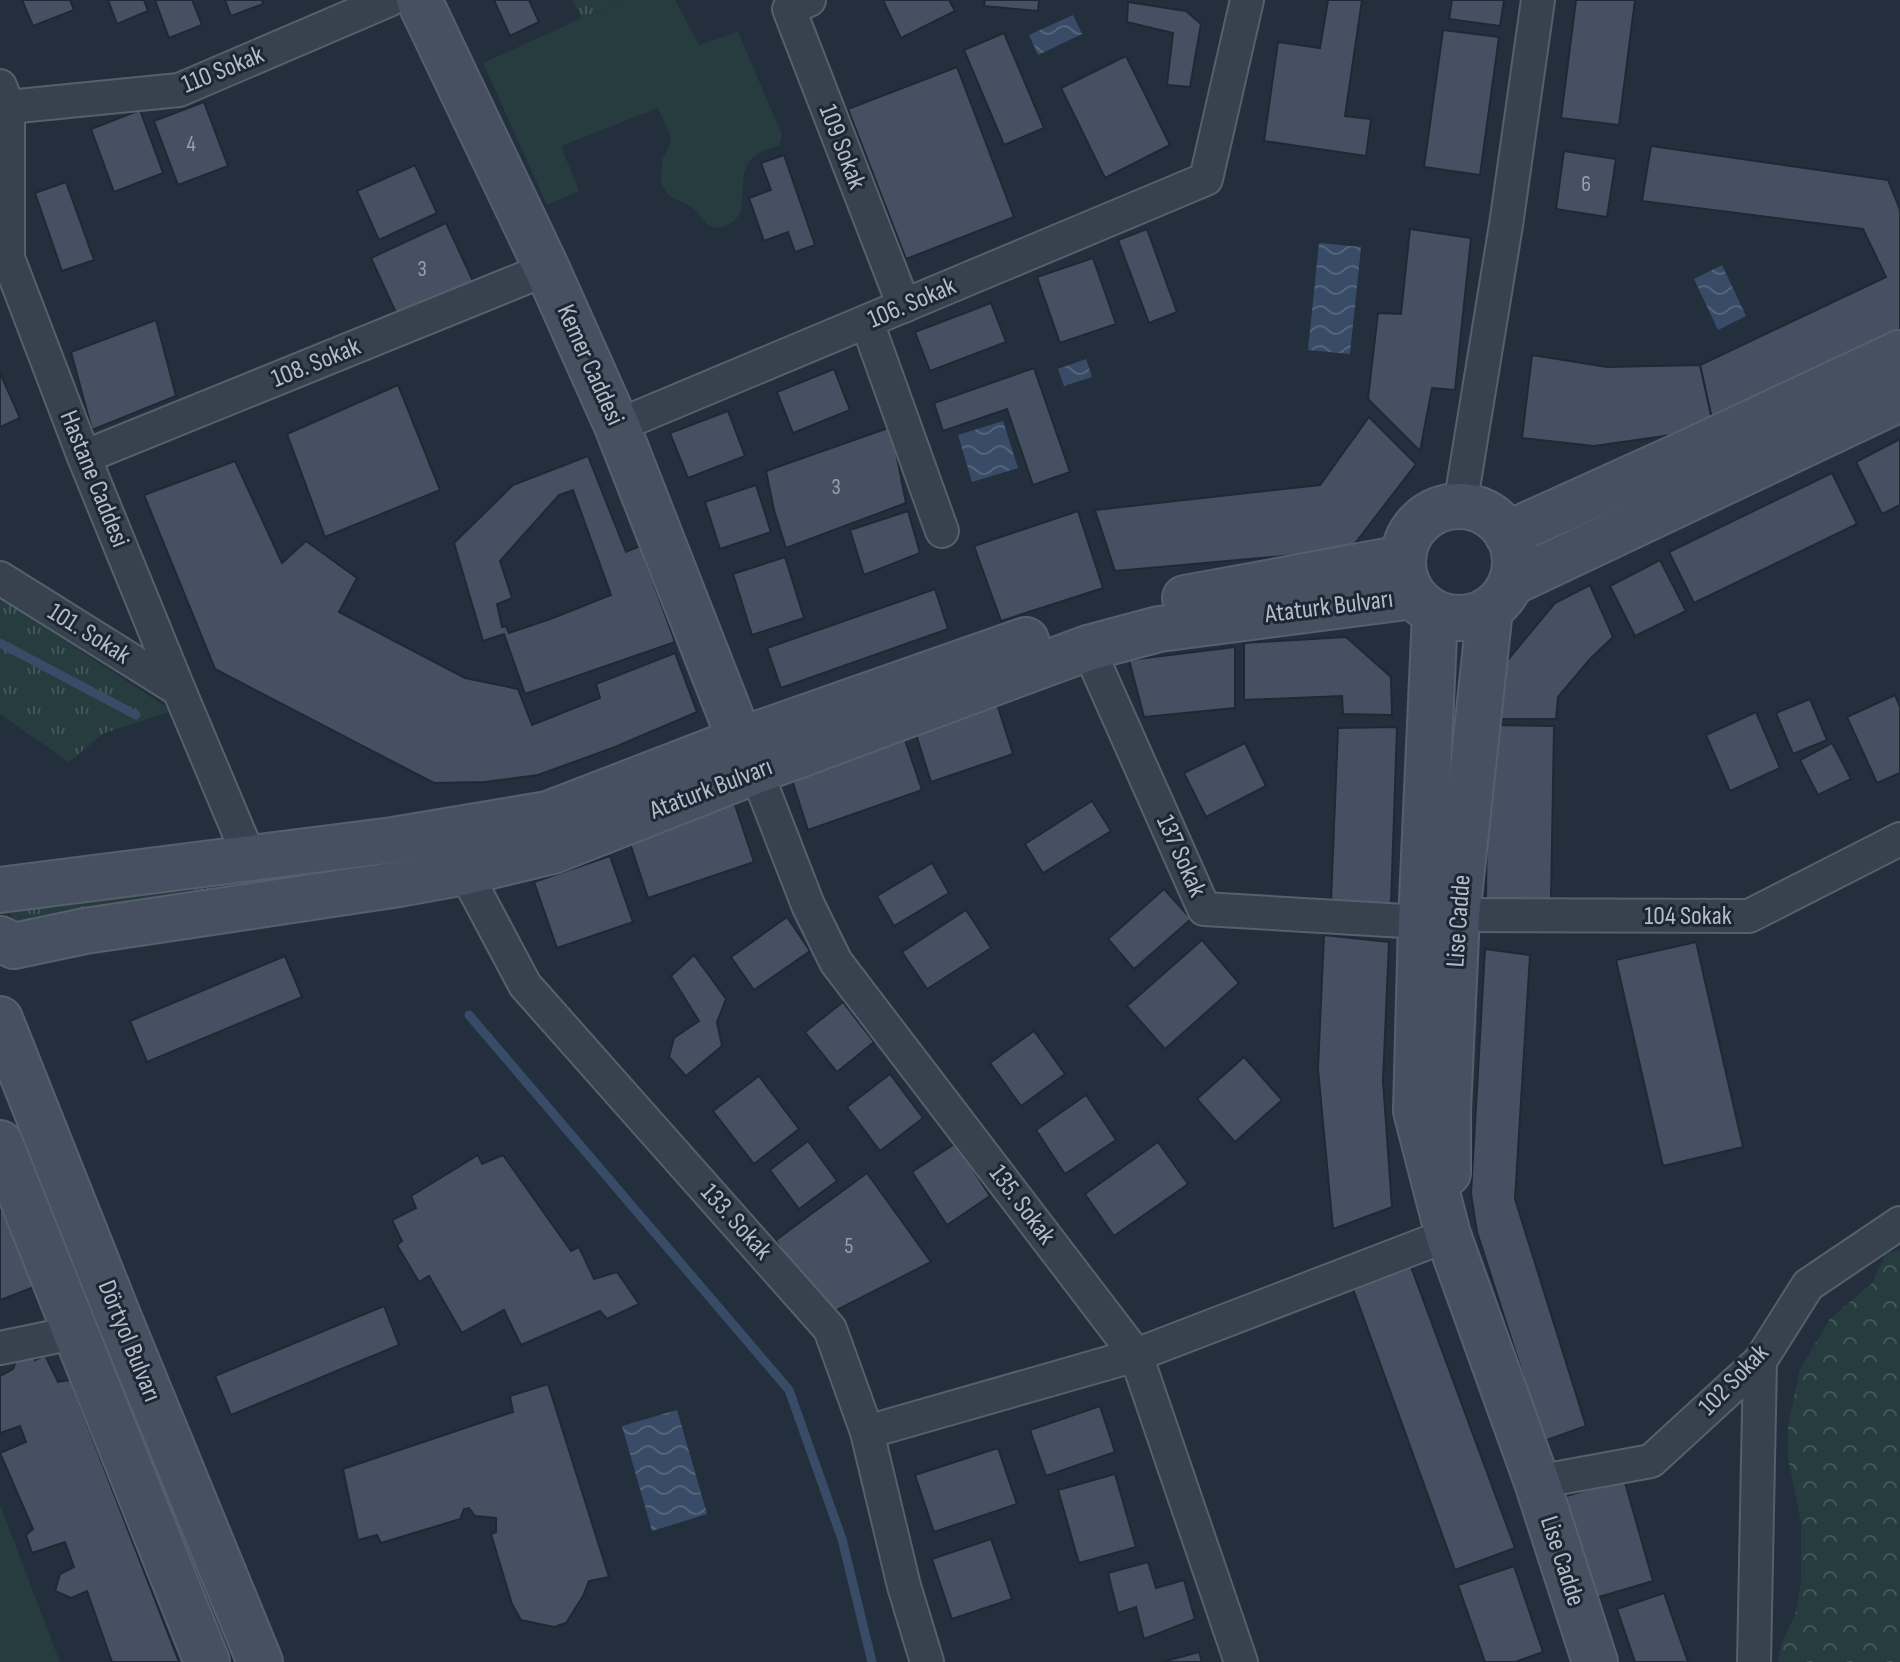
<svg xmlns="http://www.w3.org/2000/svg" width="1900" height="1662" font-family="'Sofia Sans Condensed',sans-serif">
	<style>
		.grass { fill: url(#grass-tufts) }
		.forest { fill: url(#forest-crowns) }
		.garden { fill: #263c3f }
		.water { fill: url(#water-waves) }
		.lines { fill: none; stroke-linecap: round; stroke-linejoin: round }
		.stream { stroke: #394c67; stroke-width: 9 }
		.building { fill: #455162; stroke: #1f2835; stroke-width: 2; fill-rule: evenodd }
		.street-casing { stroke: #565f6c; stroke-width: 36 }
		.secondary-casing { stroke: #565f6c; stroke-width: 48 }
		.street { stroke: #38414e; stroke-width: 32 }
		.secondary { stroke: #465061; stroke-width: 44 }
		.labels { text-anchor: middle; dominant-baseline: central; stroke-width: 6; stroke-linejoin: round; paint-order: stroke }
		.number-label { font-size: 22px; fill: #98a1af }
		.street-label { font-size: 26px; fill: #b4bcc9; stroke: #1d2633 }
	</style>
	<defs>
		<pattern id="grass-tufts" width="24" height="20" patternUnits="userSpaceOnUse" patternTransform="scale(2)"><rect width="24" height="20" fill="#263c3f"/><path d="M3 7l-1-3M5 7V3M7 7l1-3M15 17l-1-3M17 17v-4M19 17l1-3" fill="none" stroke="#435659"/></pattern>
		<pattern id="forest-crowns" width="20" height="18" patternUnits="userSpaceOnUse" patternTransform="scale(2)"><rect width="20" height="18" fill="#263c3f"/><path d="M2 6a3 3 0 1 1 6 0M12 15a3 3 0 1 1 6 0" fill="none" stroke="#435659"/></pattern>
		<pattern id="water-waves" width="16" height="10" patternUnits="userSpaceOnUse" patternTransform="scale(2)"><rect width="16" height="10" fill="#394c67"/><path d="M0 5q4-4 8 0t8 0" fill="none" stroke="#53647b"/></pattern>
	</defs>
	<rect width="100%" height="100%" fill="#242f3e"/>
	<g class="grass">
		<path d="M572,0H628L582,18Z"/>
		<path d="M0,598L172,711L104,733L69,762L0,714Z"/>
		<path d="M390,857L394,873L14,930L9,907L33,904L43,907Z"/>
	</g>
	<path class="forest" d="M1900,1250V1662H1778L1781,1645L1796,1612L1801,1583V1522L1788,1459V1426L1800,1369L1830,1319L1872,1283L1885,1255Z"/>
	<g class="garden">
		<path d="M628,0H675L699,45L738,32L782,135L779,146C766,149 754,153 747,165C737,185 752,218 725,226C708,232 705,220 695,210C689,204 681,202 673,198C668,195 664,189 661,184L662,160L670,145L671,137L658,108L561,146L579,191L547,205L483,63L582,18Z"/>
		<path d="M0,1505L60,1662H0Z"/>
	</g>
	<g class="water">
		<path d="M1073,15L1082,34L1038,55L1029,35Z"/>
		<path d="M1319,243L1361,247L1350,354L1308,350Z"/>
		<path d="M1722,265L1746,316L1718,330L1694,279Z"/>
		<path d="M1086,359L1092,377L1064,386L1058,369Z"/>
		<path d="M1003,421L1018,468L972,482L958,435Z"/>
		<path d="M677,1410L707,1514L652,1531L622,1426Z"/>
	</g>
	<g class="lines">
		<g class="stream">
			<path d="M0,643L136,715"/>
			<path d="M469,1015L789,1390L842,1539L872,1662"/>
		</g>
	</g>
	<g class="building">
		<path d="M22,0H70L74,10L33,26Z"/>
		<path d="M108,0H144L148,11L117,24Z"/>
		<path d="M155,0H192L202,25L169,38Z"/>
		<path d="M225,0H262L263,4L231,16Z"/>
		<path d="M494,0H529L539,22L510,36Z"/>
		<path d="M883,0H949L955,11L901,38Z"/>
		<path d="M985,0H1039L1038,11L984,6Z"/>
		<path d="M1328,0H1362L1345,116L1371,119L1366,156L1264,141L1278,42L1320,48Z"/>
		<path d="M1452,0H1504L1500,26L1449,19Z"/>
		<path d="M1576,0H1635L1619,125L1561,118Z"/>
		<path d="M1128,2L1186,11L1201,24L1190,87L1167,85L1173,33L1127,22Z"/>
		<path d="M1443,30L1499,37L1480,175L1424,167Z"/>
		<path d="M1004,33L1044,128L1004,145L964,50Z"/>
		<path d="M1126,56L1170,145L1105,178L1061,88Z"/>
		<path d="M957,67L1014,217L906,259L848,109Z"/>
		<path d="M204,102L228,166L178,185L154,121Z"/>
		<path d="M140,110L163,173L114,192L91,129Z"/>
		<path d="M1651,146L1888,180L1900,210V332L1714,429L1700,365L1886,277L1863,229L1642,201Z"/>
		<path d="M1564,151L1616,159L1607,217L1556,209Z"/>
		<path d="M784,155L815,245L795,252L788,232L764,241L749,198L771,190L761,163Z"/>
		<path d="M415,165L437,213L379,240L357,191Z"/>
		<path d="M66,182L94,260L62,271L35,193Z"/>
		<path d="M446,223L473,281L397,315L371,258Z"/>
		<path d="M1147,229L1177,312L1149,323L1118,240Z"/>
		<path d="M1410,229L1471,238L1455,390L1432,388L1420,451L1368,399L1378,313L1401,314Z"/>
		<path d="M1093,258L1116,324L1060,343L1037,277Z"/>
		<path d="M991,303L1006,342L930,371L915,332Z"/>
		<path d="M156,320L176,396L92,430L71,352Z"/>
		<path d="M1532,355L1607,367L1700,365L1714,429L1594,446L1522,438Z"/>
		<path d="M1034,368L1070,472L1033,485L1007,409L943,431L934,403Z"/>
		<path d="M834,369L850,410L793,433L777,392Z"/>
		<path d="M0,373L20,418L0,427Z"/>
		<path d="M398,385L440,490L325,537L287,434Z"/>
		<path d="M728,411L745,456L688,478L670,433Z"/>
		<path d="M1369,417L1416,464L1350,550L1115,571L1095,510L1320,485Z"/>
		<path d="M891,427L906,503L786,548L774,510L766,471Z"/>
		<path d="M1900,439V505L1882,514L1856,462Z"/>
		<path d="M588,456L626,552L640,546L675,642L525,694L504,634L483,641L454,543L513,485ZM573,490L611,595L553,618L509,633L506,626L502,627L497,604L512,598L500,561L559,495Z"/>
		<path d="M235,461L282,563L306,541L357,578L339,612L465,678L518,689L532,725L600,698L596,684L675,653L697,712L615,747L538,775L485,782L434,783L215,669L144,495Z"/>
		<path d="M1832,473L1857,524L1694,603L1669,552Z"/>
		<path d="M756,485L771,532L720,549L705,502Z"/>
		<path d="M908,511L920,553L864,575L850,530Z"/>
		<path d="M1078,511L1103,588L1001,621L974,546Z"/>
		<path d="M785,557L804,618L752,635L733,574Z"/>
		<path d="M1660,560L1686,611L1635,636L1610,586Z"/>
		<path d="M1590,585L1613,637L1590,659L1558,697L1556,719H1491V680L1555,603Z"/>
		<path d="M935,589L948,629L781,688L767,648Z"/>
		<path d="M1346,637L1391,677L1392,715L1343,714L1342,696L1244,700V643Z"/>
		<path d="M1235,647V708L1144,717L1129,660Z"/>
		<path d="M1895,695L1900,707V773L1877,783L1847,717Z"/>
		<path d="M1810,699L1827,740L1793,754L1776,713Z"/>
		<path d="M996,701L1013,754L931,782L914,728Z"/>
		<path d="M1756,712L1780,768L1730,791L1706,735Z"/>
		<path d="M1488,725L1554,726L1551,902L1486,901Z"/>
		<path d="M1397,727L1391,905L1331,901L1338,728Z"/>
		<path d="M904,737L922,790L808,830L791,777Z"/>
		<path d="M1245,743L1266,786L1206,817L1184,773Z"/>
		<path d="M1832,743L1851,779L1818,795L1800,760Z"/>
		<path d="M732,796L754,862L648,898L626,831Z"/>
		<path d="M1092,801L1111,831L1043,873L1025,844Z"/>
		<path d="M610,856L633,922L557,948L534,882Z"/>
		<path d="M932,863L949,893L894,926L877,896Z"/>
		<path d="M1164,889L1191,919L1134,969L1108,939Z"/>
		<path d="M966,910L991,948L927,989L902,952Z"/>
		<path d="M787,917L810,951L754,990L731,957Z"/>
		<path d="M1324,935L1389,942L1383,1081L1392,1207L1333,1229L1318,1069Z"/>
		<path d="M1202,940L1239,983L1165,1049L1127,1006Z"/>
		<path d="M1696,942L1743,1147L1663,1166L1616,960Z"/>
		<path d="M1485,949L1530,955L1515,1199L1586,1426L1544,1441L1477,1232L1471,1194Z"/>
		<path d="M694,955L726,999L717,1022L722,1046L686,1076L669,1057L674,1038L699,1021L671,976Z"/>
		<path d="M285,956L302,997L147,1062L130,1021Z"/>
		<path d="M843,1002L874,1042L837,1072L805,1032Z"/>
		<path d="M1034,1031L1065,1074L1021,1106L990,1063Z"/>
		<path d="M1244,1057L1282,1100L1235,1142L1197,1099Z"/>
		<path d="M890,1074L923,1118L880,1151L847,1107Z"/>
		<path d="M759,1076L799,1129L754,1164L713,1111Z"/>
		<path d="M1086,1095L1116,1140L1065,1174L1036,1130Z"/>
		<path d="M808,1141L837,1181L799,1209L770,1170Z"/>
		<path d="M1158,1142L1188,1184L1114,1236L1085,1194Z"/>
		<path d="M956,1143L990,1196L947,1225L912,1172Z"/>
		<path d="M478,1155L482,1164L503,1155L571,1251L579,1247L594,1279L617,1272L639,1304L607,1319L600,1311L521,1345L504,1310L462,1333L429,1276L419,1282L397,1245L402,1241L392,1220L416,1208L411,1196Z"/>
		<path d="M867,1173L931,1262L829,1314L782,1253L776,1240Z"/>
		<path d="M0,1204L34,1287L0,1300Z"/>
		<path d="M1410,1264L1515,1548L1455,1570L1352,1286Z"/>
		<path d="M384,1306L399,1345L231,1415L215,1376Z"/>
		<path d="M33,1355L35,1360L45,1355L58,1382L70,1380L179,1662H112L87,1591L71,1598L55,1591L60,1574L74,1567L65,1542L32,1553L26,1535L33,1529L0,1453L26,1442L20,1426L0,1433V1376L13,1369L16,1361Z"/>
		<path d="M548,1384L609,1577L589,1581L583,1596L566,1623L554,1627L521,1620L512,1604L491,1534L496,1532V1518L475,1516L469,1508L464,1509L460,1519L381,1543L377,1535L358,1540L343,1469L513,1412L510,1396Z"/>
		<path d="M1100,1406L1115,1452L1046,1476L1030,1430Z"/>
		<path d="M998,1448L1017,1504L934,1532L915,1475Z"/>
		<path d="M1115,1474L1136,1547L1079,1563L1058,1490Z"/>
		<path d="M1624,1479L1653,1581L1592,1599L1563,1497Z"/>
		<path d="M991,1539L1012,1599L952,1619L932,1559Z"/>
		<path d="M1148,1562L1156,1588L1184,1580L1195,1619L1144,1639L1136,1607L1118,1613L1108,1573Z"/>
		<path d="M1514,1566L1543,1652L1515,1662H1485L1458,1585Z"/>
		<path d="M1664,1593L1688,1662H1635L1617,1609Z"/>
		<path d="M1199,1652L1202,1662H1162Z"/>
	</g>
	<g class="lines">
		<defs>
			<g id="street">
				<path d="M809,0L789,9L904,306"/>
				<path d="M0,86L8,107V258L84,457L179,690L250,859"/>
				<path d="M0,110L8,107L179,90L389,0"/>
				<path d="M867,322L942,531"/>
				<path d="M617,426L1206,179L1247,0"/>
				<path d="M84,457L547,269"/>
				<path d="M1460,506L1506,225L1538,0"/>
				<path d="M0,578L179,690"/>
				<path d="M1088,648L1204,909L1421,922"/>
				<path d="M756,771L808,905L836,962L1136,1355L1241,1662"/>
				<path d="M457,852L465,872L525,985L830,1329L867,1432L904,1586L927,1662"/>
				<path d="M1457,915L1749,916L1900,839"/>
				<path d="M0,1348L63,1335L76,1330"/>
				<path d="M867,1432L1136,1355L1448,1235"/>
				<path d="M1537,1482L1651,1461L1760,1361L1808,1285L1900,1223"/>
				<path d="M1754,1662L1760,1361"/>
			</g>
			<g id="secondary">
				<path d="M419,0L547,269L617,426L740,740"/>
				<circle cx="1459" cy="562" r="56"/>
				<path d="M1507,534L1686,453L1900,353"/>
				<path d="M1511,583L1900,399"/>
				<path d="M1185,598L1403,558"/>
				<path d="M1435,614L1421,922L1416,1111L1448,1235L1537,1482L1595,1662"/>
				<path d="M0,890L393,840L548,814L740,740L1026,640"/>
				<path d="M0,939L14,946L85,931L399,884L465,872L553,851L756,771L1088,648L1159,629L1414,596"/>
				<path d="M0,1019L119,1318L260,1662"/>
				<path d="M0,1143L207,1662"/>
				<path d="M1448,1173V1110L1457,915L1490,609"/>
			</g>
		</defs>
		<use href="#street" class="street-casing"/>
		<use href="#secondary" class="secondary-casing"/>
		<use href="#street" class="street"/>
		<use href="#secondary" class="secondary"/>
	</g>
	<g class="labels">
		<g class="number-label">
			<text x="191" y="144">4</text>
			<text x="1586" y="184">6</text>
			<text x="422" y="269">3</text>
			<text x="836" y="487">3</text>
			<text x="849" y="1246">5</text>
		</g>
		<g class="street-label">
			<text transform="translate(223 70) rotate(-22)">110 Sokak</text>
			<text transform="translate(842 147) rotate(69)">109 Sokak</text>
			<text transform="translate(912 303) rotate(-23)">106. Sokak</text>
			<text transform="translate(316 363) rotate(-22)">108. Sokak</text>
			<text transform="translate(590 365) rotate(66)">Kemer Caddesi</text>
			<text transform="translate(94 479) rotate(68)">Hastane Caddesi</text>
			<text transform="translate(1329 607) rotate(-7)">Ataturk Bulvarı</text>
			<text transform="translate(89 634) rotate(32)">101. Sokak</text>
			<text transform="translate(711 789) rotate(-21)">Ataturk Bulvarı</text>
			<text transform="translate(1181 856) rotate(66)">137 Sokak</text>
			<text x="1688" y="916">104 Sokak</text>
			<text transform="translate(1459 921) rotate(-86)">Lise Cadde</text>
			<text transform="translate(1022 1205) rotate(53)">135. Sokak</text>
			<text transform="translate(736 1222) rotate(48)">133. Sokak</text>
			<text transform="translate(129 1341) rotate(68)">Dörtyol Bulvarı</text>
			<text transform="translate(1734 1380) rotate(-46)">102 Sokak</text>
			<text transform="translate(1562 1561) rotate(72)">Lise Cadde</text>
		</g>
	</g>
</svg>
